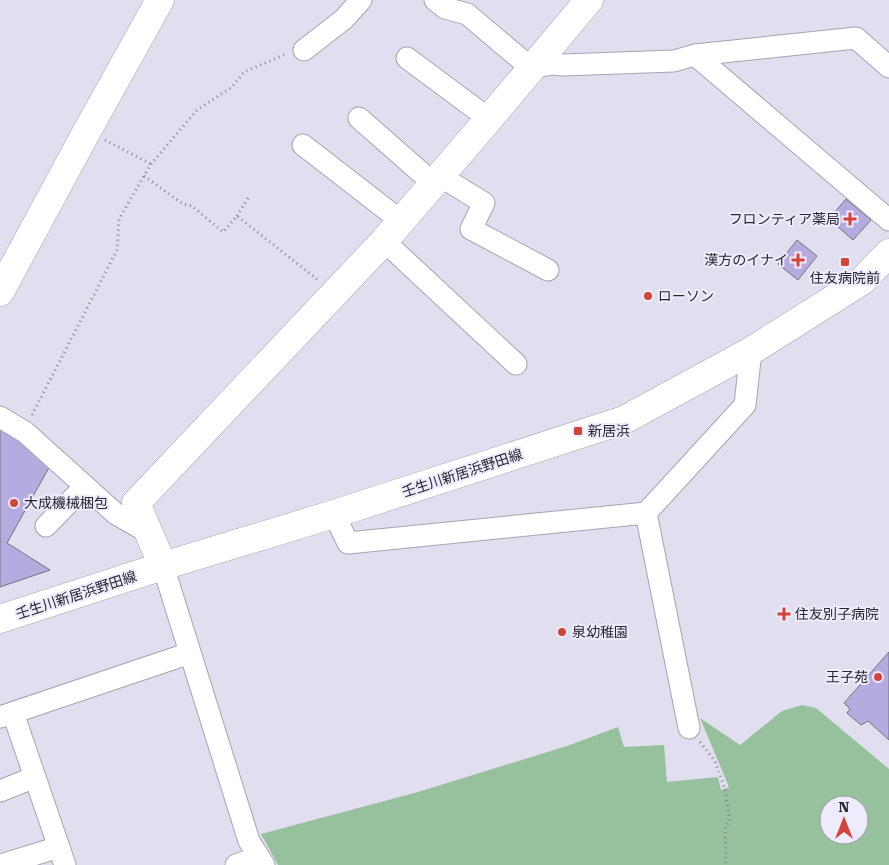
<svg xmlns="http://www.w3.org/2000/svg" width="889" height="865" font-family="'Roboto Serif','Noto Sans JP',serif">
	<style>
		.green { fill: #97c19c; fill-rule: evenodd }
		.building { fill: #b6abde; stroke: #757280 }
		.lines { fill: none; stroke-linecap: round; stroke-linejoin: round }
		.minor-casing { stroke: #a6a4b3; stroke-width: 23 }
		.tertiary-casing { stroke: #a6a4b3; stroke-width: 29 }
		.primary-casing { stroke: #a6a4b3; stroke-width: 29 }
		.path { stroke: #878591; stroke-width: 3; stroke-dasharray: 1 4; stroke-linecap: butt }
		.minor { stroke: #fff; stroke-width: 21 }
		.tertiary { stroke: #fff; stroke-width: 28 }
		.primary { stroke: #fff; stroke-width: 28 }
		.poi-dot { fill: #d2443a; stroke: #eeebfc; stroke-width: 2 }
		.labels { text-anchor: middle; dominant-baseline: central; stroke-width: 4; stroke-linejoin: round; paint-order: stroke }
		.poi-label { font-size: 14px; fill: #28272d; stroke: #eeebfc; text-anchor: start }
		.street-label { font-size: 14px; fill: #28272d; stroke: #eeebfc }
	</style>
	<rect width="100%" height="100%" fill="#e1deef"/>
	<path class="green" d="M802,705L816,708L889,769V865H278L261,834L418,792L567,746L618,727L624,747L664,745L667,782L718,777L721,790L729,787L700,718L740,745L782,711ZM829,805H859V835H829Z"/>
	<g class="building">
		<path d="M846,199L871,220L853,240L829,219Z"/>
		<path d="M797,240L817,256L798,280L778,264Z"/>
		<path d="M0,425L51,464L7,543L50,570L0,587Z"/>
		<path d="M889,652V740L868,721L861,725L847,713L850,709L844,703Z"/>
	</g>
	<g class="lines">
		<defs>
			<g id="minor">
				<path d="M435,0L445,8L467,14L531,68L552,64L563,65L674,61L695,55L889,220"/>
				<path d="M304,50L344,19L361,0"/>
				<path d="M695,55L856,38L889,67"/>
				<path d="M407,58L489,119"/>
				<path d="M359,118L434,184"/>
				<path d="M303,145L401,221"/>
				<path d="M440,176L484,203L471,229L548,270"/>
				<path d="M384,241L516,364"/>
				<path d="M0,417L25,432L116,514L149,533"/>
				<path d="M646,513L745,405L751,351"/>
				<path d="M334,514L348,543L646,513L689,728"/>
				<path d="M46,526L85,486"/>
				<path d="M163,566L249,841L264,865"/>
				<path d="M13,713L65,865"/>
				<path d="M0,717L190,653"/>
				<path d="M0,791L35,777"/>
				<path d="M1,865L59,847"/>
				<path d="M236,865L259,857"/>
			</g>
			<g id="tertiary">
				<path d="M0,292L87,131L160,0"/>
				<path d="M163,566L136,503L384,241L489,119L589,0"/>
			</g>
			<path id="primary" d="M0,619L163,566L334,514L624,420L751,351L862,281L889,253"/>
		</defs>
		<use href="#minor" class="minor-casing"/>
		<use href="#tertiary" class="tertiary-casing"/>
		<use href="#primary" class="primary-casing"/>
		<g class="path">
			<path d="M105,140L151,164"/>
			<path d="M144,176L183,204L192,206L223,232L237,216L318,280"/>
			<path d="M237,216L248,198"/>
			<path d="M32,415L117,250L119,219L151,164L197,110L232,87L244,72L286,54"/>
			<path d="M700,742L715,761L725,789L730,822L725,826L726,859L725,865"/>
		</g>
		<use href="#minor" class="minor"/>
		<use href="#tertiary" class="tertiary"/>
		<use href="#primary" class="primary"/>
	</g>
	<g class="poi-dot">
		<path d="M847.5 211.5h5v5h5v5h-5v5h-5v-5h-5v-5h5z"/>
		<path d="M795.5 252.5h5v5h5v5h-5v5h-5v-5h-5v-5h5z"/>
		<rect x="840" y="257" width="10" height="10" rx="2.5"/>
		<circle cx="648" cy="296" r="5"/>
		<rect x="573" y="426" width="10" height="10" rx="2.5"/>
		<circle cx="14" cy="503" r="5"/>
		<path d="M781.5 606.5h5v5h5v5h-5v5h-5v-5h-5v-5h5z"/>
		<circle cx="562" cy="632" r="5"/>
		<circle cx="878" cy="677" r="5"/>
	</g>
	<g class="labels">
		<g class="poi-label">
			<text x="840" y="219" text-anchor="end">フロンティア薬局</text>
			<text x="788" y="260" text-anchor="end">漢方のイナイ</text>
			<text x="845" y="278" text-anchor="middle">住友病院前</text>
			<text x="658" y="296">ローソン</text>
			<text x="588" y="431">新居浜</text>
			<text x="24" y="503">大成機械梱包</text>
			<text x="795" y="614">住友別子病院</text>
			<text x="572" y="632">泉幼稚園</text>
			<text x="868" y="677" text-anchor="end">王子苑</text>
		</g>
		<g class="street-label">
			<text transform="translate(462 473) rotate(-18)">壬生川新居浜野田線</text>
			<text transform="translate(76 595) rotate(-18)">壬生川新居浜野田線</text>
		</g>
	</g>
	<g transform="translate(844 820)"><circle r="24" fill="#eeebfc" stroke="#9f9da9"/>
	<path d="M0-4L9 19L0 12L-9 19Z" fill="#d2443a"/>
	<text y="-8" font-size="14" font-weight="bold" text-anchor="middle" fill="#28272d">N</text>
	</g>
</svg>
